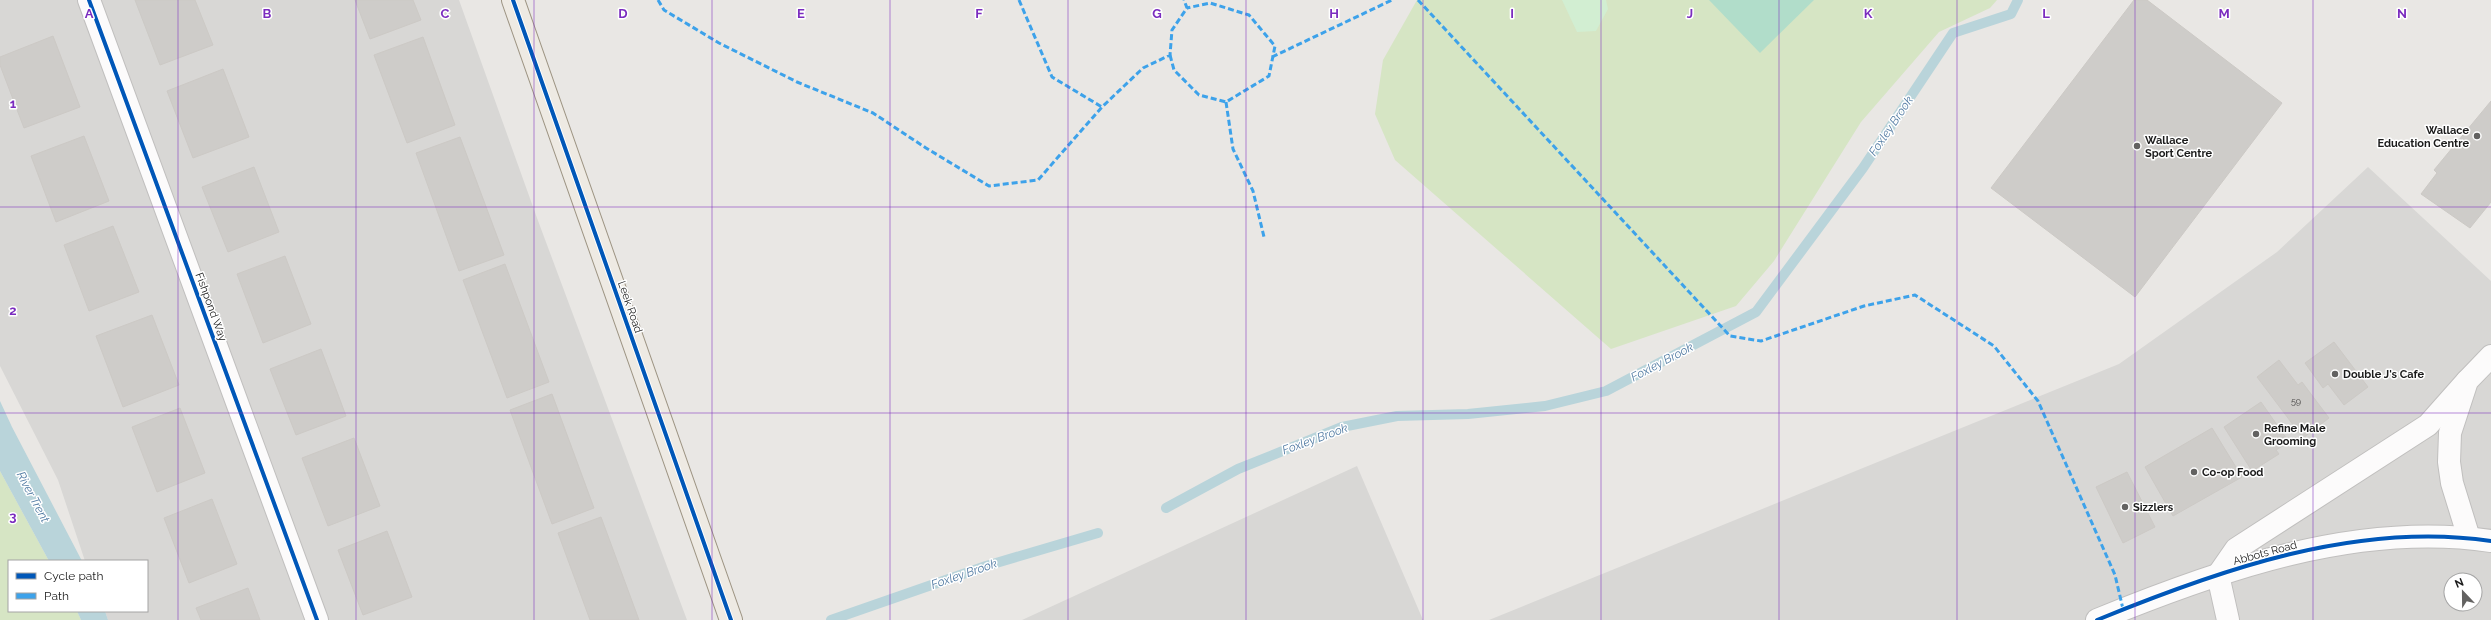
<svg xmlns="http://www.w3.org/2000/svg" width="2491" height="620" font-family="Raleway,sans-serif">
	<style>
		.residential { fill: #d8d7d5; fill-rule: evenodd }
		.grass { fill: #d6e5c4 }
		.park { fill: #d2eed2 }
		.pitch { fill: #b1ddca }
		.water { fill: #b9d4da }
		.lines { fill: none; stroke-linecap: round; stroke-linejoin: round }
		.stream { stroke: #b9d4da; stroke-width: 10 }
		.building { fill: #ceccc9; stroke: #ccc9c5 }
		.minor-casing { stroke: #c0bfbe; stroke-width: 24 }
		.major-casing { stroke: #9d9483; stroke-width: 24 }
		.minor { stroke: #fcfbfb; stroke-width: 22 }
		.major { stroke: #eeeae3; stroke-width: 22 }
		.quiet { stroke: #3da2ea; stroke-width: 3; stroke-dasharray: 6 3; stroke-linecap: butt }
		.cycleway-casing { stroke: #fff; stroke-width: 6 }
		.cycleway { stroke: #0057b8; stroke-width: 4 }
		.grid { fill: none; stroke: #7b2cbf; stroke-width: 1; stroke-opacity: 0.55 }
		.poi-dot { fill: #636261; stroke: #fff; stroke-width: 1.5 }
		.labels { text-anchor: middle; dominant-baseline: central; stroke-width: 3; stroke-linejoin: round; paint-order: stroke }
		.number-label { font-size: 9px; fill: #484746 }
		.poi-label { font-size: 11px; font-weight: bold; fill: #1b1b1b; stroke: #fff; text-anchor: start }
		.street-label { font-size: 11px; fill: #1b1b1b; stroke: #fff }
		.water-label { font-size: 12px; font-style: italic; fill: #507aa2; stroke: #fff }
		.grid-label { font-size: 13px; text-anchor: middle; font-weight: bold; fill: #7b2cbf; stroke: #fff; stroke-width: 3; stroke-linejoin: round; paint-order: stroke }
	</style>
	<rect width="100%" height="100%" fill="#e9e7e4"/>
	<g class="residential">
		<path d="M0,0H459L537,218L687,620H108L105,611H147V561H85L58,480L0,366Z"/>
		<path d="M2368,167L2491,281V620H1489L2119,364L2277,252ZM2451,580H2475V604H2451Z"/>
		<path d="M1357,466L1423,620H1022Z"/>
	</g>
	<g class="grass">
		<path d="M1417,0H1997L1990,8L1939,32L1861,122L1774,261L1736,306L1611,349L1395,160L1375,114L1383,60Z"/>
		<path d="M0,471L49,561H9V611H77L81,620H0Z"/>
	</g>
	<path class="park" d="M1562,0H1606L1608,9L1596,31L1577,32Z"/>
	<path class="pitch" d="M1709,0H1814L1760,53Z"/>
	<g class="water">
		<path d="M0,401L12,427L82,561H49L0,471Z"/>
		<path d="M77,611H105L108,620H81Z"/>
	</g>
	<g class="lines">
		<g class="stream">
			<path d="M1166,508L1238,469L1342,427L1397,416L1468,414L1545,406L1606,391L1756,312L1863,168L1953,33L2011,14L2018,0"/>
			<path d="M831,620L986,566L1098,533"/>
		</g>
	</g>
	<g class="building">
		<path d="M135,0H195L213,45L160,65Z"/>
		<path d="M355,0H413L421,20L370,39Z"/>
		<path d="M2134,0H2147L2282,103L2135,297L1991,188Z"/>
		<path d="M53,36L80,107L24,128L0,65V57Z"/>
		<path d="M423,37L455,125L407,143L374,55Z"/>
		<path d="M223,69L249,137L193,158L167,91Z"/>
		<path d="M2491,101V202L2470,228L2421,194L2437,173L2434,170Z"/>
		<path d="M84,136L109,201L56,222L31,156Z"/>
		<path d="M460,137L504,255L459,271L416,153Z"/>
		<path d="M254,167L279,232L228,252L202,187Z"/>
		<path d="M113,226L139,292L89,311L64,245Z"/>
		<path d="M285,256L311,324L263,343L237,274Z"/>
		<path d="M505,264L549,382L507,398L463,280Z"/>
		<path d="M152,315L179,385L123,407L96,336Z"/>
		<path d="M2334,342L2368,387L2344,405L2328,384L2323,388L2305,363Z"/>
		<path d="M321,349L346,416L296,435L270,369Z"/>
		<path d="M2279,360L2298,385L2302,382L2329,418L2303,438L2257,377Z"/>
		<path d="M552,394L594,508L552,524L510,410Z"/>
		<path d="M2261,402L2289,442L2276,450L2279,454L2252,471L2224,427Z"/>
		<path d="M180,408L205,473L157,492L132,427Z"/>
		<path d="M2212,428L2242,477L2173,516L2145,467Z"/>
		<path d="M354,438L380,506L328,526L302,458Z"/>
		<path d="M2127,472L2155,527L2123,543L2096,487Z"/>
		<path d="M212,499L237,564L189,583L164,518Z"/>
		<path d="M601,517L639,620H590L558,533Z"/>
		<path d="M387,531L412,597L363,615L338,550Z"/>
		<path d="M248,588L260,620H201L196,608Z"/>
	</g>
	<g class="lines">
		<defs>
			<g id="minor">
				<path d="M89,0L317,620"/>
				<path d="M2469,538L2452,483L2449,462L2450,433L2467,381L2491,356"/>
				<path d="M2097,620C2219,570 2357,521 2491,541"/>
				<path d="M2228,620L2218,575L2236,549L2428,425L2467,381"/>
			</g>
			<path id="major" d="M513,0L731,620"/>
		</defs>
		<use href="#minor" class="minor-casing"/>
		<use href="#major" class="major-casing"/>
		<use href="#minor" class="minor"/>
		<use href="#major" class="major"/>
		<g class="quiet">
			<path d="M658,0L664,10L719,43L797,82L873,113L926,148L989,186L1038,180L1102,107L1143,68L1170,55L1172,30L1187,8L1184,0"/>
			<path d="M1019,0L1052,77L1102,107"/>
			<path d="M1418,0L1730,336L1761,341L1864,306L1915,295L1994,346L2038,401L2115,575L2123,609"/>
			<path d="M1170,55L1174,70L1199,95L1226,102L1269,76L1275,46L1249,15L1210,3L1187,8"/>
			<path d="M1272,57L1392,0"/>
			<path d="M1226,102L1233,149L1253,191L1264,237"/>
		</g>
		<defs>
			<g id="cycleway">
				<path d="M89,0L317,620"/>
				<path d="M513,0L731,620"/>
				<path d="M2097,620C2219,570 2357,521 2491,541"/>
			</g>
		</defs>
		<use href="#cycleway" class="cycleway-casing"/>
		<use href="#cycleway" class="cycleway"/>
	</g>
	<path class="grid" d="M178,0V620M356,0V620M534,0V620M712,0V620M890,0V620M1068,0V620M1246,0V620M1423,0V620M1601,0V620M1779,0V620M1957,0V620M2135,0V620M2313,0V620M0,207H2491M0,413H2491"/>
	<g class="poi-dot">
		<circle cx="2477" cy="136" r="4"/>
		<circle cx="2137" cy="146" r="4"/>
		<circle cx="2335" cy="374" r="4"/>
		<circle cx="2256" cy="434" r="4"/>
		<circle cx="2194" cy="472" r="4"/>
		<circle cx="2125" cy="507" r="4"/>
	</g>
	<g class="labels">
		<g class="number-label">
			<text x="2296" y="401">59</text>
		</g>
		<g class="poi-label">
			<text x="2469" y="130" text-anchor="end">Wallace<tspan x="2469" dy="13">Education Centre</tspan></text>
			<text x="2145" y="140">Wallace<tspan x="2145" dy="13">Sport Centre</tspan></text>
			<text x="2343" y="374">Double J's Cafe</text>
			<text x="2264" y="428">Refine Male<tspan x="2264" dy="13">Grooming</tspan></text>
			<text x="2202" y="472">Co-op Food</text>
			<text x="2133" y="507">Sizzlers</text>
		</g>
		<g class="street-label">
			<text transform="translate(211 307) rotate(70)">Fishpond Way</text>
			<text transform="translate(630 307) rotate(71)">Leek Road</text>
			<text transform="translate(2265 553) rotate(-15)">Abbots Road</text>
		</g>
		<g class="water-label">
			<text transform="translate(1891 126) rotate(-56)">Foxley Brook</text>
			<text transform="translate(1662 362) rotate(-28)">Foxley Brook</text>
			<text transform="translate(1315 439) rotate(-20)">Foxley Brook</text>
			<text transform="translate(33 497) rotate(62)">River Trent</text>
			<text transform="translate(964 574) rotate(-19)">Foxley Brook</text>
		</g>
	</g>
	<g class="grid-label">
		<text x="89" y="18">A</text>
		<text x="267" y="18">B</text>
		<text x="445" y="18">C</text>
		<text x="623" y="18">D</text>
		<text x="801" y="18">E</text>
		<text x="979" y="18">F</text>
		<text x="1157" y="18">G</text>
		<text x="1334" y="18">H</text>
		<text x="1512" y="18">I</text>
		<text x="1690" y="18">J</text>
		<text x="1868" y="18">K</text>
		<text x="2046" y="18">L</text>
		<text x="2224" y="18">M</text>
		<text x="2402" y="18">N</text>
		<text x="13" y="108">1</text>
		<text x="13" y="315">2</text>
		<text x="13" y="521">3</text>
	</g>
	<rect x="8" y="560" width="140" height="52" fill="#ffffff" stroke="#a4a4a4"/>
	<rect x="16" y="573" width="20" height="6" fill="#0057b8" stroke="#a4a4a4"/>
	<text x="44" y="580" font-size="12" fill="#1b1b1b">Cycle path</text>
	<rect x="16" y="593" width="20" height="6" fill="#3da2ea" stroke="#a4a4a4"/>
	<text x="44" y="600" font-size="12" fill="#1b1b1b">Path</text>
	<g transform="translate(2463 592) rotate(338)"><circle r="19" fill="#ffffff" stroke="#a4a4a4"/>
	<path d="M0-3L7 15L0 10L-7 15Z" fill="#636261"/>
	<text y="-6" font-size="11" font-weight="bold" text-anchor="middle" fill="#1b1b1b">N</text>
	</g>
</svg>
